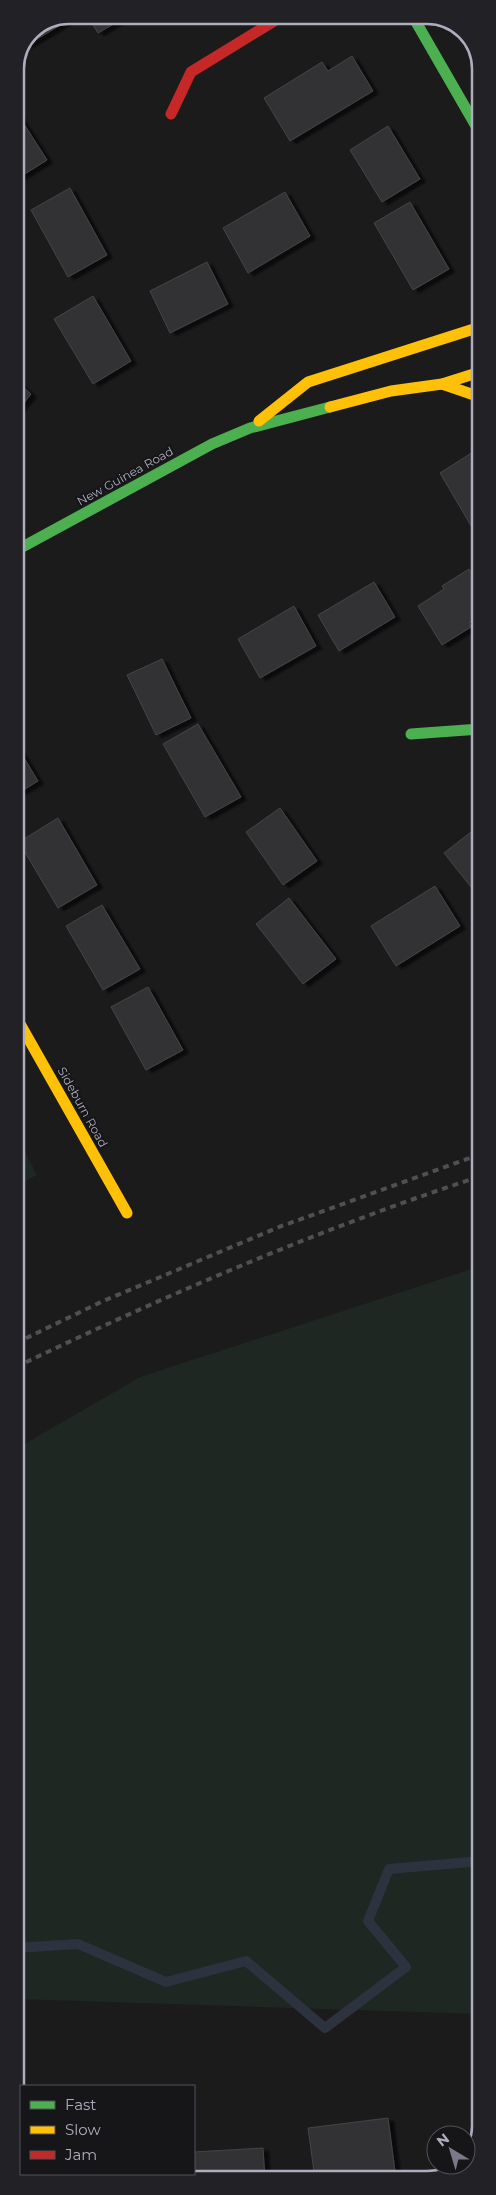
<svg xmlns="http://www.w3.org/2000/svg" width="496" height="2195" font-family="Montserrat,sans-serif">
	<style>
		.green { fill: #1e2722 }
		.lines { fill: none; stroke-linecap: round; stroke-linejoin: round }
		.stream { stroke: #2c333f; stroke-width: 10 }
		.building { fill: #333335; stroke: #444448; filter: url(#shadow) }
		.fast { stroke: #4caf50; stroke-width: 11 }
		.slow { stroke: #ffc107; stroke-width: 11 }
		.jam { stroke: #c62828; stroke-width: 11 }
		.rail { stroke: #505054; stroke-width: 4; stroke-dasharray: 6 5; stroke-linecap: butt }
		.labels { text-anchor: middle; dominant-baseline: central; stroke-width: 4; stroke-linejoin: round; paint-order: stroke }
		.street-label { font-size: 12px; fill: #acadbd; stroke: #161518 }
		.rim { fill: none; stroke: #acadbd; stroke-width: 2.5 }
	</style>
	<defs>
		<filter id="shadow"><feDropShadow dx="5.5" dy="3" stdDeviation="1" flood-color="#0009"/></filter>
	</defs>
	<rect width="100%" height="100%" fill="#1b1b1c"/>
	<g class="green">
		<path d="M16,1134L37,1175L16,1186Z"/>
		<path d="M481,1266V2014L16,1999V1449L140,1377Z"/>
	</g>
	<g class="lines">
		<path class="stream" d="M16,1948L78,1944L166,1982L246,1961L325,2028L406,1967L368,1921L389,1869L481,1861"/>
	</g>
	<g class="building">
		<path d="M69,15L72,18L24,47L31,30Z"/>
		<path d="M87,15H129L98,33Z"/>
		<path d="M352,56L373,91L290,141L264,98L322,62L328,71Z"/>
		<path d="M15,110L47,160L15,180Z"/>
		<path d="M388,126L420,179L382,202L350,150Z"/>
		<path d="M70,188L107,255L68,277L31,210Z"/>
		<path d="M285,192L310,236L248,273L223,228Z"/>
		<path d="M410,202L449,269L413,290L374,223Z"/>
		<path d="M207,262L228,304L170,333L150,291Z"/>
		<path d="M93,296L131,361L93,384L54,319Z"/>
		<path d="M15,380L31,394L15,414Z"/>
		<path d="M473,452L480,464V541L440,473Z"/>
		<path d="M469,569L473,575L480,571V611L475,614L477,618L469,623L471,627L442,645L418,606L444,589L442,586Z"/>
		<path d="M374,582L395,617L339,651L318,615Z"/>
		<path d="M294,606L316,646L260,678L238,639Z"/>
		<path d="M162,659L191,718L156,735L127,675Z"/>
		<path d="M198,724L241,797L205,817L163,744Z"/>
		<path d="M15,743L38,781L15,795Z"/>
		<path d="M280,808L317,861L283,885L246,832Z"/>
		<path d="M58,818L97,885L58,908L19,842Z"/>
		<path d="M480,825V880L471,887L444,853Z"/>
		<path d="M435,886L460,926L396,966L371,926Z"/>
		<path d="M289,898L336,959L303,984L256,924Z"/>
		<path d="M102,905L140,969L103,990L66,926Z"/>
		<path d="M148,987L183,1050L146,1070L111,1007Z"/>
		<path d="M388,2118L396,2179H315L308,2128Z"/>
		<path d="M263,2148L265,2179H185V2174H194V2152Z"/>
		<path d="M49,2174H118V2179L62,2180Z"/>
	</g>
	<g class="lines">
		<g class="fast">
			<path d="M412,15L480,133"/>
			<path d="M15,551L212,444L250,428L330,407"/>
			<path d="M411,734L480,729"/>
		</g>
		<g class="slow">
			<path d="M442,384L480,397"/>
			<path d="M330,407L391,391L442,384L480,372"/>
			<path d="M259,421L308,382L480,327"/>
			<path d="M15,1015L127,1213"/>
		</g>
		<path class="jam" d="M171,114L191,72L284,15"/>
		<g class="rail">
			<path d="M16,1343L101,1302L279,1227L481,1154"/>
			<path d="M16,1367C168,1294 320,1229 481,1176"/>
		</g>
	</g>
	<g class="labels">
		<g class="street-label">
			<text transform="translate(125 476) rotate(-29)">New Guinea Road</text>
			<text transform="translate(83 1107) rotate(61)">Sideburn Road</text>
		</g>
	</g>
	<path d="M0 0H496V2195H0ZM69 24H427A45 45 0 0 1 472 69V2126A45 45 0 0 1 427 2171H69A45 45 0 0 1 24 2126V69A45 45 0 0 1 69 24Z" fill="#222125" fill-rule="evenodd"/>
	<path class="rim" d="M69 24H427A45 45 0 0 1 472 69V2126A45 45 0 0 1 427 2171H69A45 45 0 0 1 24 2126V69A45 45 0 0 1 69 24Z"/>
	<rect x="20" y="2085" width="175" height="90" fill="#161518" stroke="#52525a"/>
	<rect x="30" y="2101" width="25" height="8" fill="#4caf50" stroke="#52525a"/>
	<text x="65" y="2110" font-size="15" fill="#acadbd">Fast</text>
	<rect x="30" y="2126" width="25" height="8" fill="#ffc107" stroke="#52525a"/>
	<text x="65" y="2135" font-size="15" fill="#acadbd">Slow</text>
	<rect x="30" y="2151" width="25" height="8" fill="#c62828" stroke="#52525a"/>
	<text x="65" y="2160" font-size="15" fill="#acadbd">Jam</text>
	<g transform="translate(451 2150) rotate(322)"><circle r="24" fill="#161518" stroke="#52525a"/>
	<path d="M0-4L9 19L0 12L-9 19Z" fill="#797a85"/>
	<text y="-8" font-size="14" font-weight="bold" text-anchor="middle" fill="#acadbd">N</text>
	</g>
</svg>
